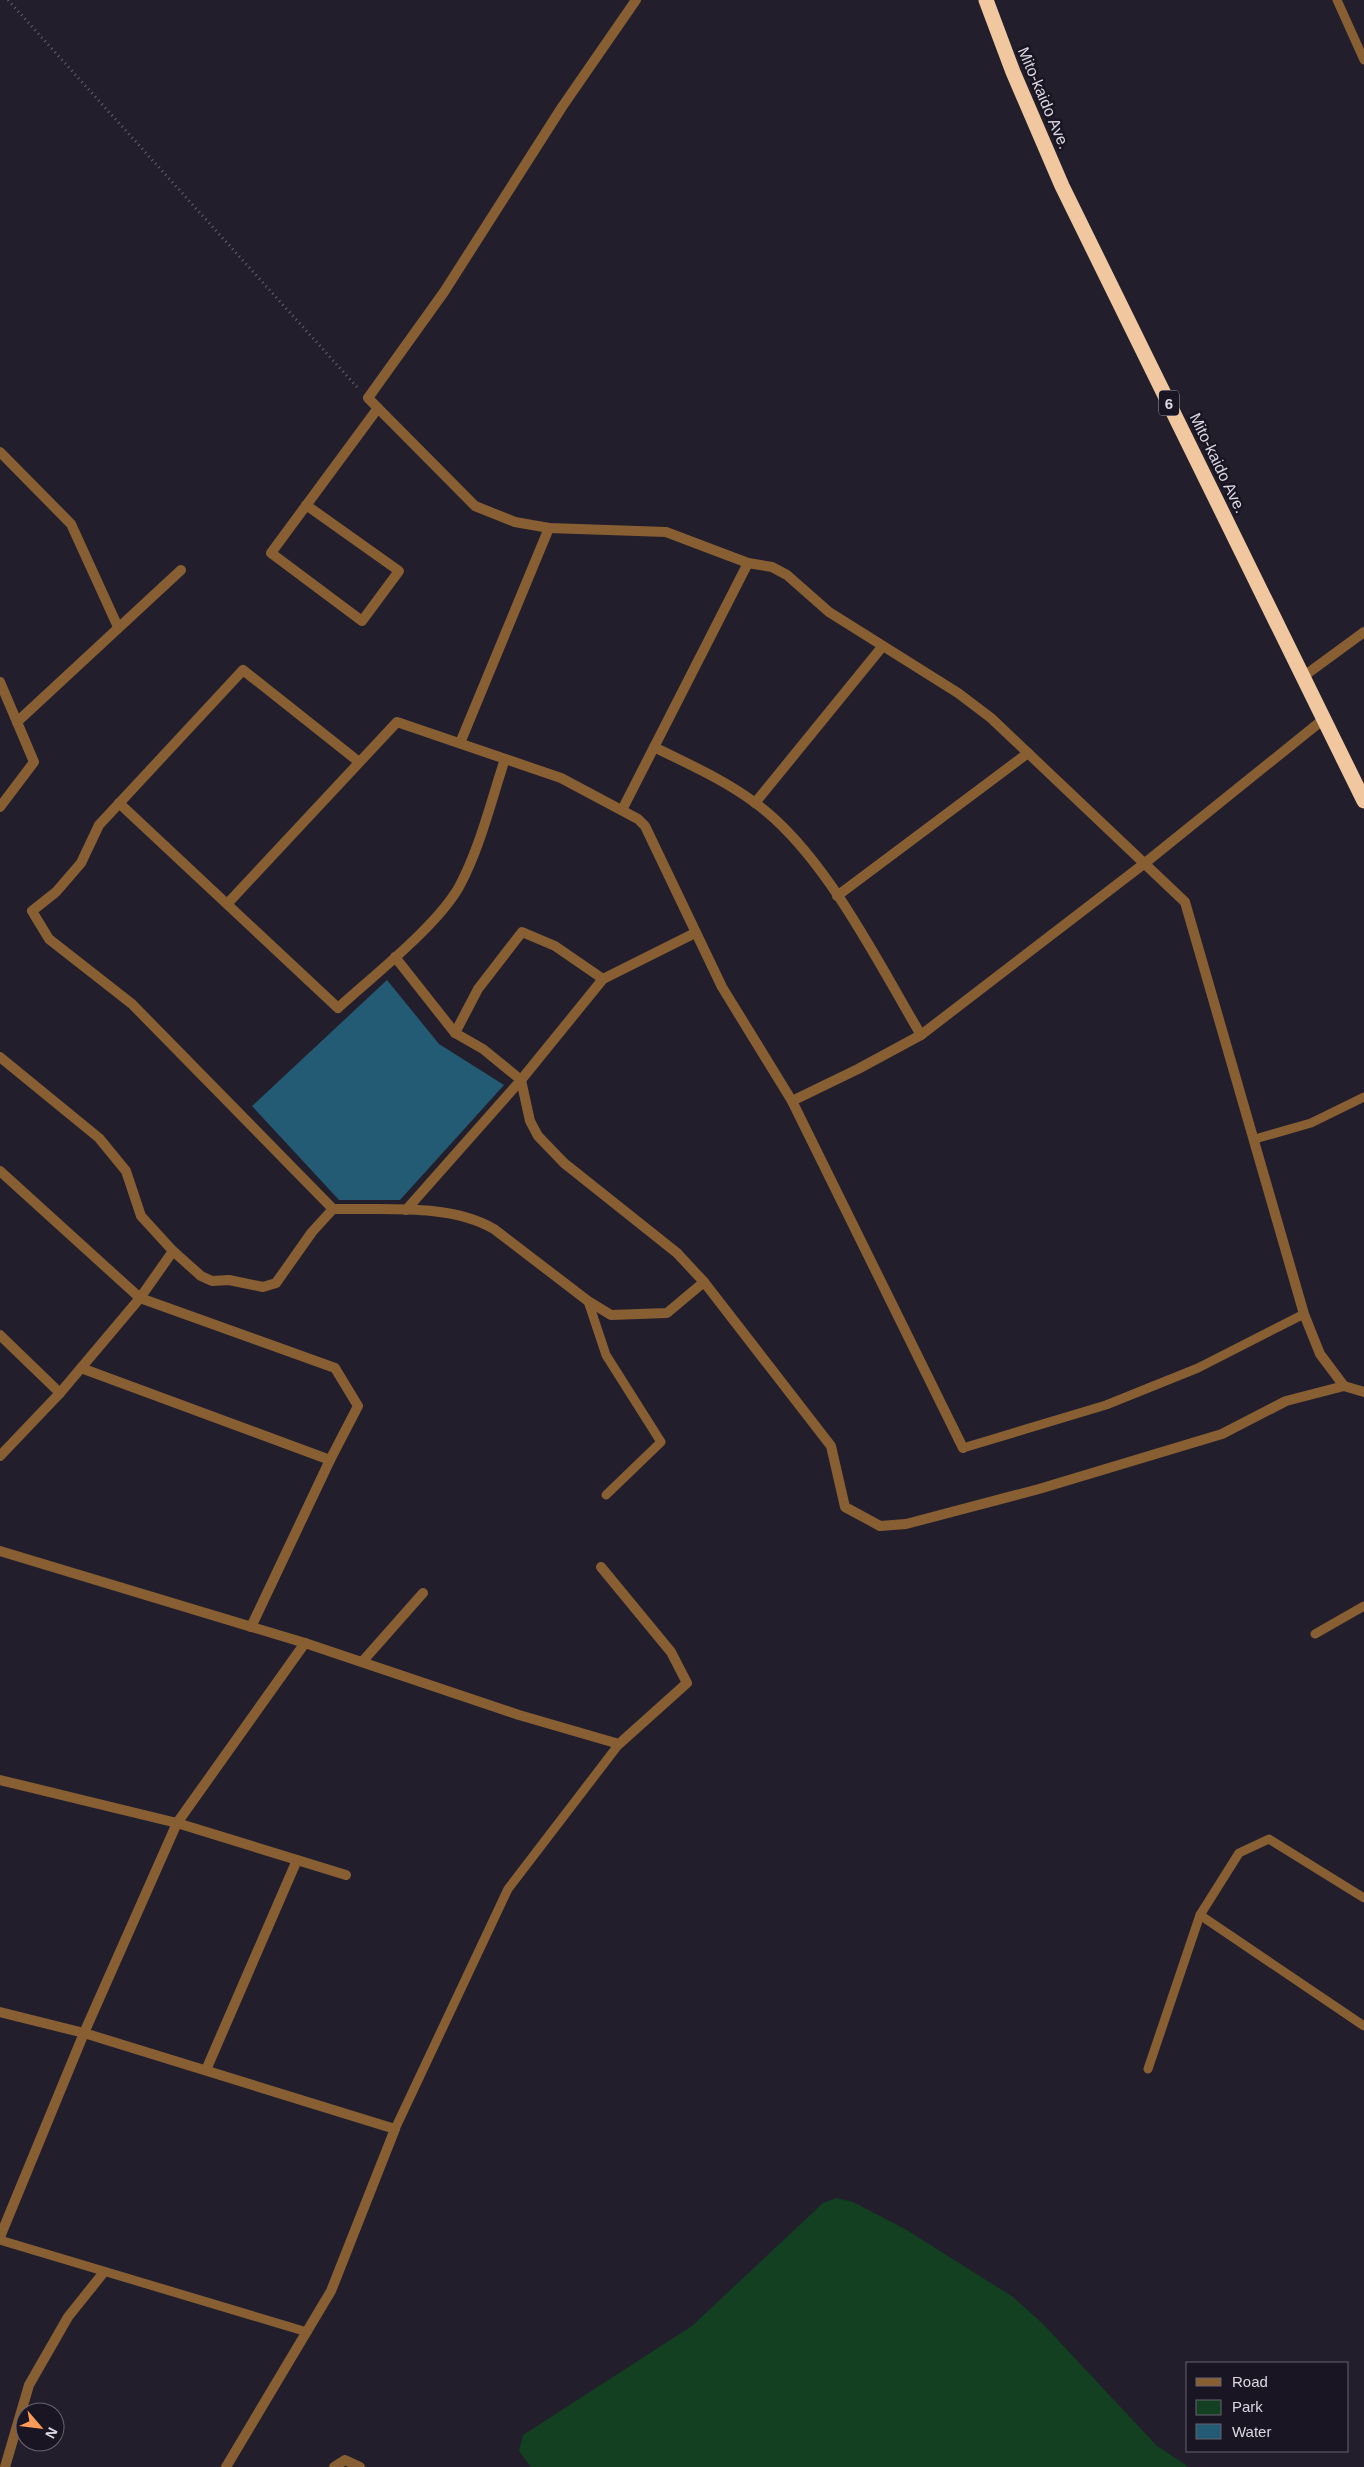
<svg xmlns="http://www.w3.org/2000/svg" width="1364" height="2467" font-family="Helvetica,sans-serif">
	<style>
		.green { fill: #124021 }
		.water { fill: #235a74 }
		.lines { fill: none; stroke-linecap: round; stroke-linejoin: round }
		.path { stroke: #65626e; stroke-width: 3; stroke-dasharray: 1 4; stroke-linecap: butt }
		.lane { stroke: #885f33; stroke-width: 9 }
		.street { stroke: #885f33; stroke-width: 10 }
		.highway { stroke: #f0c79e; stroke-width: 15 }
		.labels { text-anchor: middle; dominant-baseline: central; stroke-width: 5; stroke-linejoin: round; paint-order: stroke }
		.shield { fill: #191522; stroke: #a29ea9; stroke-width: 1 }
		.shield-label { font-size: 15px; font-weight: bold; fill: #dcd9e3 }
		.street-label { font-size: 16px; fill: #dcd9e3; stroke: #191522 }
	</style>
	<rect width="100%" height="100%" fill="#221e2c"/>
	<path class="green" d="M836,2198L853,2202L905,2229L1013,2297L1042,2323L1157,2446L1189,2467H531L519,2451L523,2435L692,2326L823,2203Z"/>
	<path class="water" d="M387,980L439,1044L504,1085L400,1200H339L252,1106Z"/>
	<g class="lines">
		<path class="path" d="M8,0L357,387"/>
		<g class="lane">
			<path d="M1337,0L1364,60"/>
			<path d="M1255,1139L1311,1123L1364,1097"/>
			<path d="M588,1301L606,1355L661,1442L606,1495"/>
			<path d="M963,1448L1106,1405L1198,1368L1304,1314"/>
			<path d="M1315,1634L1364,1606"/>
			<path d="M1200,1915L1364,2026"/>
			<path d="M1148,2069L1200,1915L1239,1853L1269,1839L1364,1898"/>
			<path d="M395,2129L508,1889L619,1744"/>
			<path d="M0,2240L307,2332"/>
		</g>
		<g class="street">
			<path d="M636,0L562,107L444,292L368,398L475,506L515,522L549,528L666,532L748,563L772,567L787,575L829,612L958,693L991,718L1185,902L1304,1314L1320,1354L1344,1386"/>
			<path d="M0,452L71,524L118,627"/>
			<path d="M306,505L399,571L362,621L271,553L378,408"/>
			<path d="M1304,676L1364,632"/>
			<path d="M0,682L34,762L0,807"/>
			<path d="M17,722L181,570"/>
			<path d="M460,743L549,528"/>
			<path d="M654,747C688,764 723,779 754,802C824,852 877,961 921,1035"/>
			<path d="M119,803L338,1008C373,976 436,927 459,887C480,848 491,801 505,759"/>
			<path d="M755,803L882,647"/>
			<path d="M622,810L748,563"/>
			<path d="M837,896L1028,753"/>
			<path d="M228,903L397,722L561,778L638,819L645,826L722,987L792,1101L963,1448"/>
			<path d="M395,957L455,1033L483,1049L521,1080L530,1121L538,1136L564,1163L677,1253L704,1282L831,1446L845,1507L880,1526L906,1524L1039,1489L1222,1434L1286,1401L1344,1386L1364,1392"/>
			<path d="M455,1033L478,989L522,932L555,946L603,979"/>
			<path d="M0,1057L99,1138L126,1171L141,1216L173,1251L201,1276L212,1281L229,1280L263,1287L276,1283L312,1232L333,1209C383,1210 450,1203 494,1229L588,1301L611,1315L667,1313L704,1282"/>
			<path d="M792,1101L858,1069L921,1035L1145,863L1325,718"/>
			<path d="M0,1171L140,1298L173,1251"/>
			<path d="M333,1209L132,1004L49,939L32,911L56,892L81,863L99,825L243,670L359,762"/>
			<path d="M406,1210L521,1080L603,979L695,933"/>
			<path d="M0,1335L60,1393"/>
			<path d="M81,1368L330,1460"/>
			<path d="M0,1456L60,1393L140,1298L335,1368L358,1406L330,1460L251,1627"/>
			<path d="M0,1551L305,1643L519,1715L619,1744L687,1683L671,1652L601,1567"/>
			<path d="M362,1662L423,1593"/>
			<path d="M0,1780L177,1823L346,1875"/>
			<path d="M0,2012L84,2033L395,2129L331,2291L226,2467"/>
			<path d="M206,2070L297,1860"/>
			<path d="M0,2237L84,2033L177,1823L305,1643"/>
			<path d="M5,2467L29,2385L68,2317L104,2272"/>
			<path d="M334,2467L345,2460L360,2467"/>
		</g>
		<path class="highway" d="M986,0L1013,72L1062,186L1364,801"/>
	</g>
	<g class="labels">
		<rect class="shield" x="1159" y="390.5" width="20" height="25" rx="4"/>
		<g class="shield-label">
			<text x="1169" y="403">6</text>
		</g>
		<g class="street-label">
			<text transform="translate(1044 98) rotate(67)">Mito-kaido Ave.</text>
			<text transform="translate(1218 463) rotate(64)">Mito-kaido Ave.</text>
		</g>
	</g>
	<rect x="1186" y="2362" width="162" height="90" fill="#191522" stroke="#67636f"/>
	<rect x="1196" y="2378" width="25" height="8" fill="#885f33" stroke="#67636f"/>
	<text x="1232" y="2387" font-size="15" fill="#dcd9e3">Road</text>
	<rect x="1196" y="2400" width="25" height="15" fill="#124021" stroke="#67636f"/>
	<text x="1232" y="2412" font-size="15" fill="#dcd9e3">Park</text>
	<rect x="1196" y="2424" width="25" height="15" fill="#235a74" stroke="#67636f"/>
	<text x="1232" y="2437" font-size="15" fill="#dcd9e3">Water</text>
	<g transform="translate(40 2427) rotate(118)"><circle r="24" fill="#191522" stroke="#67636f"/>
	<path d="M0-4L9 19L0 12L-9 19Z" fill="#fe9b59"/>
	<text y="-8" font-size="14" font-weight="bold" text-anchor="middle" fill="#dcd9e3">N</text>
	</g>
</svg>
